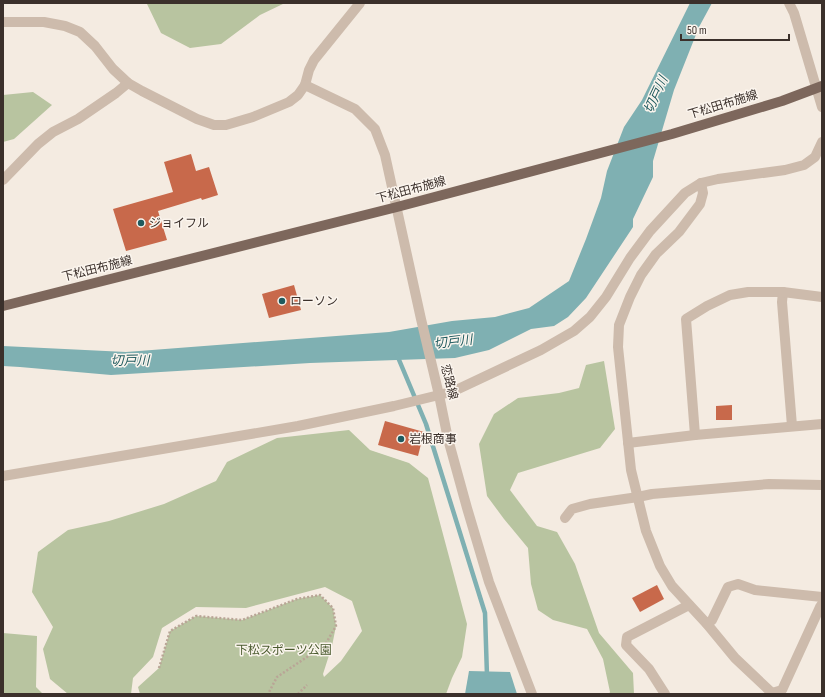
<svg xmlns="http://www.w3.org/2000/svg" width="825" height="697" font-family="'Sofia Sans Condensed','Noto Sans JP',sans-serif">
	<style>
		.green { fill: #b8c4a0 }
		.water { fill: #7fb0b2 }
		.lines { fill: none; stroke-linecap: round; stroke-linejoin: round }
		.stream { stroke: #7fb0b2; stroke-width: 4.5 }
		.building { fill: #c8694b }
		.path { stroke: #b9a596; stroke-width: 2.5; stroke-dasharray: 2 2; stroke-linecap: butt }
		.minor { stroke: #cdbbac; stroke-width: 10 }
		.major { stroke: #7d675c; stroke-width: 10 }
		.poi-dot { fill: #1f5a5e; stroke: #fbf5ee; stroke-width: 1.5 }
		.labels { text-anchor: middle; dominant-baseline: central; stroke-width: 3; stroke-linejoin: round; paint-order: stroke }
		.street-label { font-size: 12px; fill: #3b302b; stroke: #fbf5ee }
		.poi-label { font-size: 12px; fill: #3b302b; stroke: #fbf5ee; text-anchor: start }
		.park-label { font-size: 12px; fill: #4a5a2e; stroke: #fbf5ee }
		.water-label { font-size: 13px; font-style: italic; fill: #1f5a5e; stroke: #fbf5ee }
	</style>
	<rect width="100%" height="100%" fill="#f4ebe1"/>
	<g class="green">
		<path d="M145,3H285L260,15L221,44L190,48L161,33L147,4Z"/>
		<path d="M33,92L52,105L14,139L3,142V95Z"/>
		<path d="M604,361L615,429L600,448L518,473L510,490L537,526L557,532L575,564L599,633L633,673L634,694H609L610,692L603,659L587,629L553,620L538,610L531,584L528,548L504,519L487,496L479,444L494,414L518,398L559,393L579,388L586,365Z"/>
		<path d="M349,430L370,450L409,463L428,478L467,624L462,657L452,678L446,694H140L138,687L159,668L170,631L196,616L242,620L297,599L320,595L333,608L336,626L332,646L323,674L324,677L341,661L362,631L352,601L325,587L246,608L196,607L162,628L153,657L133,678L131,694H68L50,679L43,649L53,627L32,592L38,552L68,530L109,521L164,504L216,481L227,462L277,438Z"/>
		<path d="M3,633L37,636L36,687L43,694H3Z"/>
	</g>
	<g class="water">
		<path d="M690,3H712L699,27L674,90L653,161V177L633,219V227L586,298L568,317L554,326L531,329L489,350L455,358L310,363L111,375L20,367L3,366V346L126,352L389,332L452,321L495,317L529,308L569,281L586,239L601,198L607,171L624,127L642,100Z"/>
		<path d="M469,671L510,672L517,694H465Z"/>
	</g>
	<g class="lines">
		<path class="stream" d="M397,355L426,424L485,613L487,676"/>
	</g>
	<g class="building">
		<path d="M191,154L196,171L209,167L218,195L202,200L201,198L158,211L167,240L126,251L113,209L173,192L164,162Z"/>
		<path d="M294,285L301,310L269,318L262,294Z"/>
		<path d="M732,405V420H716V406Z"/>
		<path d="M385,421L424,432L418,456L378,445Z"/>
		<path d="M657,585L664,599L640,612L632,598Z"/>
	</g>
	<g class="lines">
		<g class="path">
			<path d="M159,668L170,631L196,616L242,620L297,599L320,595L333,608L336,626L325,645L277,677L268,694"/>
			<path d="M298,694L307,685"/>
		</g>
		<g class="minor">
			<path d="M789,3L794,13L822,107"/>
			<path d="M3,22H44L65,26L80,32L95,46L113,69L128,83L142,91L197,119L214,125H226L253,117L289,102L298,95L305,85L309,70L314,60L360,3"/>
			<path d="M305,85L355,109L375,129L385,155L421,319L439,395L448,439L467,508L489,582L532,694"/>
			<path d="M3,180L38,144L53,132L78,119L116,93L128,83"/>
			<path d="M701,183L703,193L700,204L679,232L656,254L641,275L630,297L619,325L618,347L631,470L646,531L660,566L672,586L707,624L735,658L773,694"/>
			<path d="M783,292L782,302L792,426"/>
			<path d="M695,435L686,319L707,306L730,295L748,292H783L822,297"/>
			<path d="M628,443L695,435L822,424"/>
			<path d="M3,476L298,426L394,406L439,395L454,391L541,350L574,331L590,317L606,297L630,258L650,231L685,193L701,183L718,179L785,170L804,165L815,157L822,142"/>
			<path d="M565,518L572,509L590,504L638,497L652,494L769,484L822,485"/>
			<path d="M707,624L712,620L728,587L738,584L755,590L822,597"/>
			<path d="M772,693L782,690L820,607L822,604"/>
			<path d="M665,694L649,669L626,645L627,637L689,605"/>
		</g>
		<path class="major" d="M3,306L397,207L672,134L782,101L822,86"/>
	</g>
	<g class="poi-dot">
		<circle cx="141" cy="223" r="4"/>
		<circle cx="282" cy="301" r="4"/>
		<circle cx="401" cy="439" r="4"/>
	</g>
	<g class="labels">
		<g class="street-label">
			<text transform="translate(723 105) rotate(-17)">下松田布施線</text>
			<text transform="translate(411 190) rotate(-15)">下松田布施線</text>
			<text transform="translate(97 269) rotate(-14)">下松田布施線</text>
			<text transform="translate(449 382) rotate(76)">恋路線</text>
		</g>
		<g class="poi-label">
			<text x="149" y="223">ジョイフル</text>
			<text x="290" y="301">ローソン</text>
			<text x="409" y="439">岩根商事</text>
		</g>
		<g class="park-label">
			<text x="284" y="650">下松スポーツ公園</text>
		</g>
		<g class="water-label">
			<text transform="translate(656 95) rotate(-65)">切戸川</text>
			<text transform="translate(453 342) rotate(-7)">切戸川</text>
			<text transform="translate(130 361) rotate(-1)">切戸川</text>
		</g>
	</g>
	<rect width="825" height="697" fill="none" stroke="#3b302b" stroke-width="8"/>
	<path d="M681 34v6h108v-6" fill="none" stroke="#3b302b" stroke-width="2"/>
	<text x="687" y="34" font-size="12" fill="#3b302b" stroke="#fbf5ee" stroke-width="3" paint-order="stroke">50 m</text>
</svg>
